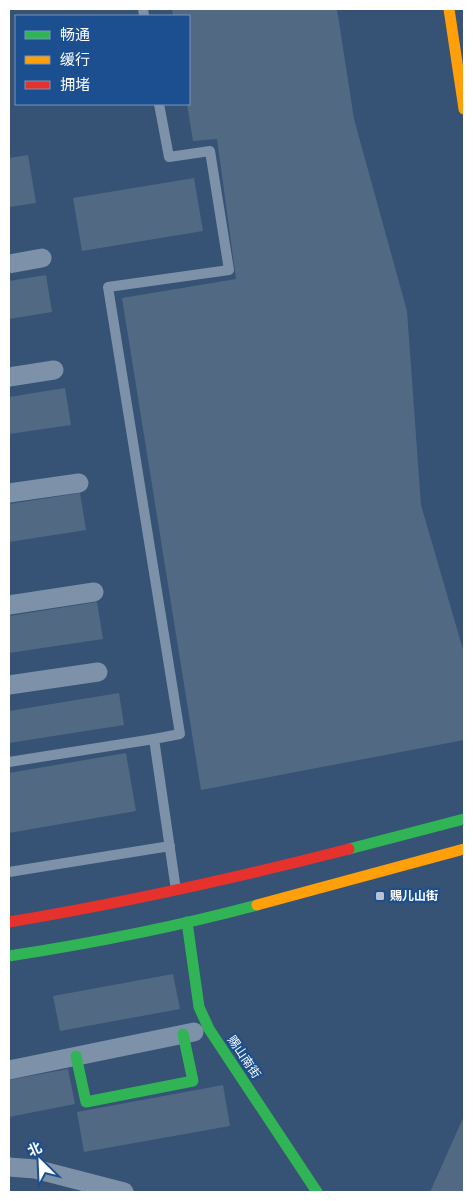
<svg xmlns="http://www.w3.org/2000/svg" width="473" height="1201" font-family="Roboto,'Noto Sans SC',sans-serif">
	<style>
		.building { fill: #526984 }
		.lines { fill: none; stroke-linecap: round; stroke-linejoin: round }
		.lane { stroke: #7d92a8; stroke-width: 10 }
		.street { stroke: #7d92a8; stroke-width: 19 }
		.fast { stroke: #30b455; stroke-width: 11 }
		.slow { stroke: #ff9f0a; stroke-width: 11 }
		.jam { stroke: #e5322d; stroke-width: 11 }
		.poi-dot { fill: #b9c2ce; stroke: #1b4f8f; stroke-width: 2 }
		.labels { text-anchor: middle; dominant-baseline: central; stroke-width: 4.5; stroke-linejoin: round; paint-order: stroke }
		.poi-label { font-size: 12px; font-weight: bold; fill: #fff; stroke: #1b4f8f; text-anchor: start }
		.street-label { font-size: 12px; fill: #fff; stroke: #1b4f8f }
	</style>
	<rect width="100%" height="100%" fill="#365274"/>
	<g class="building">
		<path d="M172,9H337L354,119L407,311L421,505L464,653V740L201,790L122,298L236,279L217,139L193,141L187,104H189V16H173Z"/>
		<path d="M28,155L36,203L9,207V158Z"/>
		<path d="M194,178L203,231L82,251L73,198Z"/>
		<path d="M46,275L52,312L9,319V281Z"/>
		<path d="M65,388L71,425L9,434V397Z"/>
		<path d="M80,493L86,530L9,542V504Z"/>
		<path d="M97,602L103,639L9,653V616Z"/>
		<path d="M119,693L124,725L9,743V711Z"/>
		<path d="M126,753L136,811L9,833V773Z"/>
		<path d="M173,974L180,1009L60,1031L53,996Z"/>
		<path d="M68,1069L75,1104L9,1117V1080Z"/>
		<path d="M223,1085L230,1126L84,1152L77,1112Z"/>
		<path d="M464,1116V1192H430Z"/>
	</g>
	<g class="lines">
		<g class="lane">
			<path d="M143,9L144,16"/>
			<path d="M159,104L169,157L210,151L229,270L108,287L180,734L154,739L176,890"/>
			<path d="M9,762L154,739"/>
			<path d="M9,872L170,846"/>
		</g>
		<g class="street">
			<path d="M9,264L42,258"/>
			<path d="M9,377L54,370"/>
			<path d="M9,493L79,483"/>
			<path d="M9,605L94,592"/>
			<path d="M9,685L98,672"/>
			<path d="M9,1070L194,1032"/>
			<path d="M9,1167L35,1169L124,1192"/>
		</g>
		<g class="fast">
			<path d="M349,849L464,819"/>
			<path d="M187,922L199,1007L209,1029L317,1192"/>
			<path d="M9,956C93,943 175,927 257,905"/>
			<path d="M76,1056L86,1102L193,1081L183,1034"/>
		</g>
		<g class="slow">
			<path d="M449,9L464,109"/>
			<path d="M257,905L464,849"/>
		</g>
		<path class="jam" d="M9,922C124,903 236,878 349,849"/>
	</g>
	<rect class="poi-dot" x="375" y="891" width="10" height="10" rx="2.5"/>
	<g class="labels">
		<g class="poi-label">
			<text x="390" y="896">赐儿山街</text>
		</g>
		<g class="street-label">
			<text transform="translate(244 1057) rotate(56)">赐山南街</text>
		</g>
	</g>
	<rect width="473" height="1201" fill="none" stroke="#ffffff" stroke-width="20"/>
	<rect x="15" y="15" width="175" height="90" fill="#1b4f8f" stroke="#7695bc"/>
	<rect x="25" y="31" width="25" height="8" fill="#30b455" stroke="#7695bc"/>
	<text x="60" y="40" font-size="15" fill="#ffffff">畅通</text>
	<rect x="25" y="56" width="25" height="8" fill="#ff9f0a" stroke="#7695bc"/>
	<text x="60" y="65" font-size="15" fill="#ffffff">缓行</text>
	<rect x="25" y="81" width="25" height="8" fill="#e5322d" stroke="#7695bc"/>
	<text x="60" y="90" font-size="15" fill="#ffffff">拥堵</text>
	<g transform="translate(40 1161) rotate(336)" stroke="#1b4f8f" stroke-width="4" paint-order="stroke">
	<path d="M0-4L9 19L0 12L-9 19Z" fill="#ffffff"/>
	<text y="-8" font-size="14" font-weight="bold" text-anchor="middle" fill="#ffffff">北</text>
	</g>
</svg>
